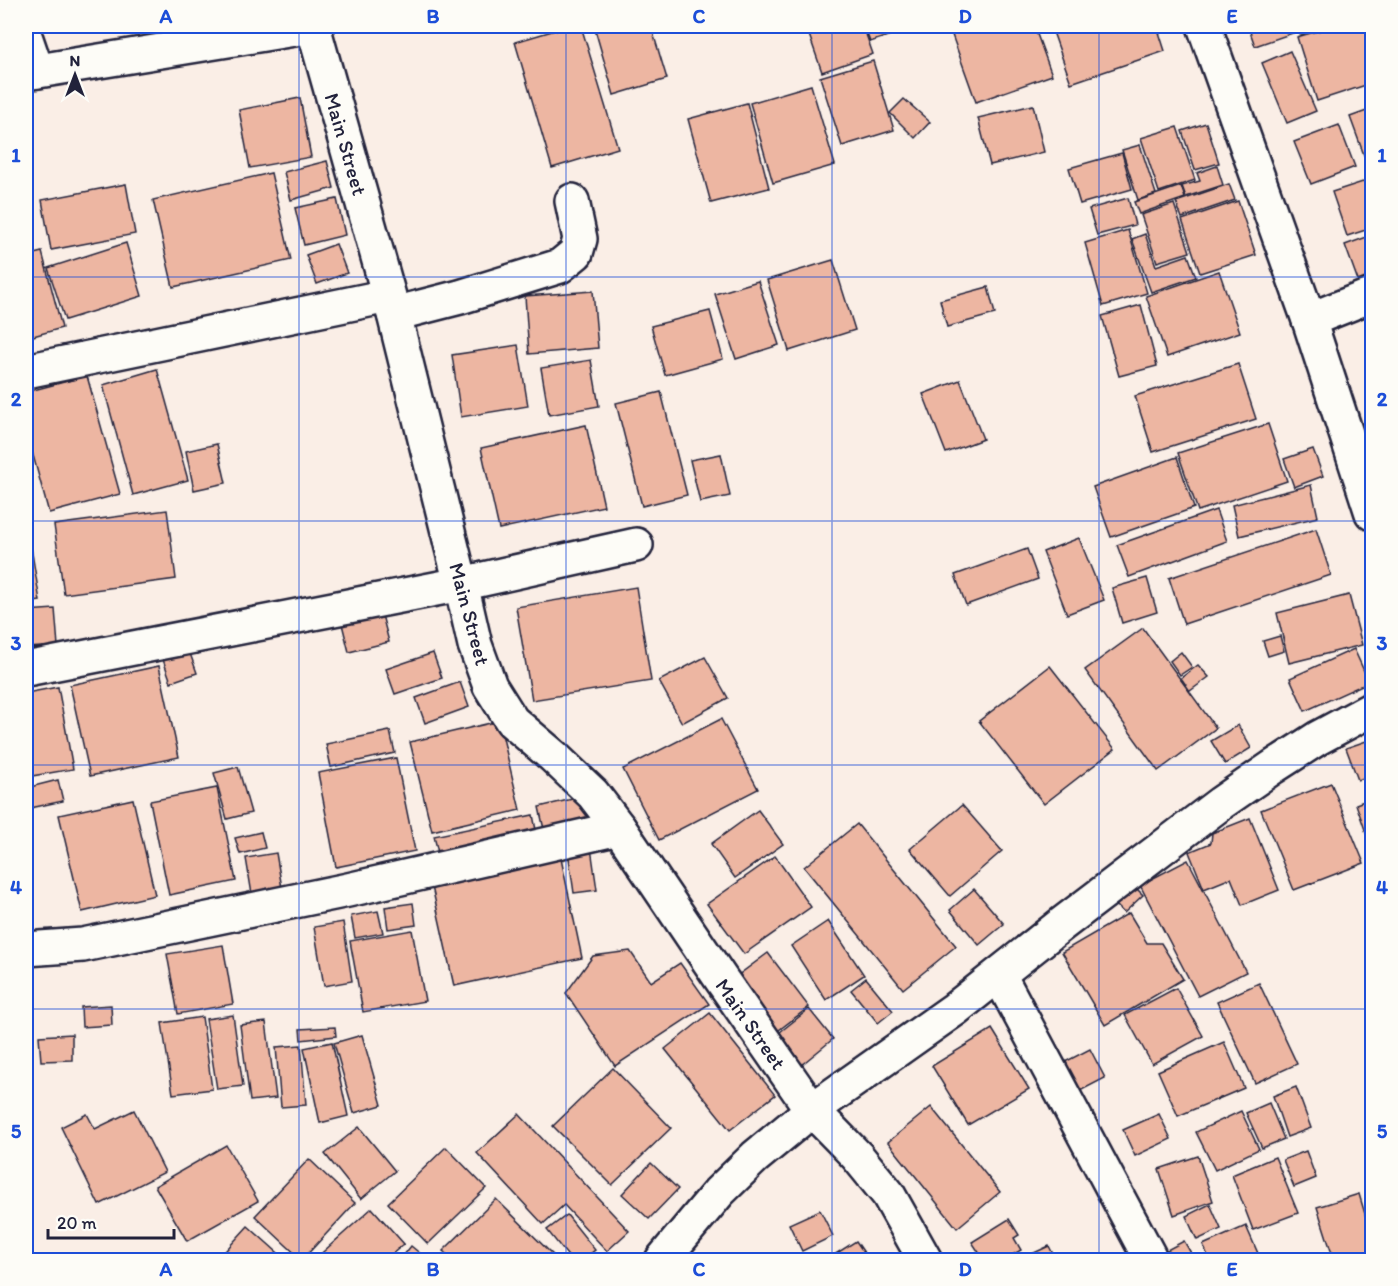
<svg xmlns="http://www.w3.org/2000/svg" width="1398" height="1286" font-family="Itim,sans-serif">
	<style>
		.building { fill: #edb6a2; stroke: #22223b; stroke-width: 1.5 }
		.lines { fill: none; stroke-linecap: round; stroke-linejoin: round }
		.street-casing { stroke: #22223b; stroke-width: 38 }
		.secondary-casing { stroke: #22223b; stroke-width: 38 }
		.street { stroke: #fdfcf7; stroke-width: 33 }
		.secondary { stroke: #fdfcf7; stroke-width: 33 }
		.grid { fill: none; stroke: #1d4ed8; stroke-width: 1.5; stroke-opacity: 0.55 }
		.labels { text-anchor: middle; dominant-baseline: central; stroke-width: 4.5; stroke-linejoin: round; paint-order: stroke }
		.street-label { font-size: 21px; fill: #22223b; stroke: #fdfcf7 }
		.neatline { fill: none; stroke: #1d4ed8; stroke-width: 2 }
		.grid-label { font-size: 20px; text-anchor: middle; font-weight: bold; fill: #1d4ed8 }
	</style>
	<rect width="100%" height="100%" fill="#faeee6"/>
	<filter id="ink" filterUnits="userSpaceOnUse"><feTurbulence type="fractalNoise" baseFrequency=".0167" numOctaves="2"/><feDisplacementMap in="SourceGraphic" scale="12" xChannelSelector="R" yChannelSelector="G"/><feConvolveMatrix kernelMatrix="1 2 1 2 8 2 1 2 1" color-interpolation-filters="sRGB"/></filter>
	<g filter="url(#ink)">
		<g class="building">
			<path d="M569,26H581L618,148L552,168L515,42Z"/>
			<path d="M594,26H651L667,79L614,95Z"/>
			<path d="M806,26H863L873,54L822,72Z"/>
			<path d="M864,26H917L870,42Z"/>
			<path d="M977,26H1034L1052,75L976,102L952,35Z"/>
			<path d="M1051,26H1157L1165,51L1071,83Z"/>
			<path d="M1248,26H1313L1255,46Z"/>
			<path d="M1335,26H1370L1372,32V83L1317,101L1297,37Z"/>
			<path d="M1290,51L1316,111L1287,123L1262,63Z"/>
			<path d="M873,61L894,130L842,146L820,77Z"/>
			<path d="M811,85L835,165L773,183L750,103Z"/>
			<path d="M300,98L311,157L250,168L239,110Z"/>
			<path d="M904,99L930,122L915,138L890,113Z"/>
			<path d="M747,103L769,188L711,203L688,119Z"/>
			<path d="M1033,105L1044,152L990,165L978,118Z"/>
			<path d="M1372,109V152L1364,155L1350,117Z"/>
			<path d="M1206,123L1219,163L1195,170L1182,131Z"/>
			<path d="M1339,125L1355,167L1311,184L1294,142Z"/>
			<path d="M1177,127L1195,180L1159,192L1141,138Z"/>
			<path d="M1140,145L1156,194L1138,200L1122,150Z"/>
			<path d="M1122,153L1132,189L1080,204L1069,168Z"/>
			<path d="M1372,157V175L1370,176L1365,159Z"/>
			<path d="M327,161L334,188L291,200L284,172Z"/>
			<path d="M1217,166L1223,185L1186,197L1182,186L1200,181L1197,173Z"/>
			<path d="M271,173L291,260L173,287L153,200Z"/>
			<path d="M1372,179V228L1347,236L1332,192Z"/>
			<path d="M126,184L135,234L51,250L42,200Z"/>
			<path d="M1229,184L1235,200L1182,218L1176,202Z"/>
			<path d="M1181,186L1185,198L1139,214L1134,202Z"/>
			<path d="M1128,198L1135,225L1097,235L1089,209Z"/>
			<path d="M337,199L345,235L304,245L295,208Z"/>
			<path d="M1238,201L1256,255L1200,273L1182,220Z"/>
			<path d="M1174,204L1190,252L1157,262L1141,215Z"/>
			<path d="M1128,230L1147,293L1103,306L1085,243Z"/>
			<path d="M1145,234L1156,266L1188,255L1196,277L1151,292L1132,239Z"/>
			<path d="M1372,235V284L1361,289L1345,245Z"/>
			<path d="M126,243L142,296L65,320L48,268Z"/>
			<path d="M336,244L347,273L317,284L306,255Z"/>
			<path d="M42,252L62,328L26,338V256Z"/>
			<path d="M833,260L855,330L789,351L767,280Z"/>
			<path d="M1219,271L1240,332L1167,357L1146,296Z"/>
			<path d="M758,281L779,345L736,359L715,294Z"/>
			<path d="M988,287L995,314L947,327L940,300Z"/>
			<path d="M593,291L598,348L529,354L525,296Z"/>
			<path d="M1141,305L1157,366L1119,376L1102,316Z"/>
			<path d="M710,311L723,359L665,375L651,326Z"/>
			<path d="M518,345L528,406L461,417L452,355Z"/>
			<path d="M591,360L599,406L549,415L541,368Z"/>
			<path d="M1238,364L1256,419L1153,452L1135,396Z"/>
			<path d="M157,369L188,480L133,495L103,385Z"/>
			<path d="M87,376L120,494L49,513L26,430V392Z"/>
			<path d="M960,380L983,439L946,453L923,394Z"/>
			<path d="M661,392L687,495L642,506L616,403Z"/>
			<path d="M1268,424L1287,481L1198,511L1178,453Z"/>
			<path d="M586,425L604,506L499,529L481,448Z"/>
			<path d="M217,444L226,483L194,490L186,451Z"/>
			<path d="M1313,449L1323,476L1294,487L1284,459Z"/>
			<path d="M721,454L730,496L700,502L690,460Z"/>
			<path d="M1177,457L1194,508L1111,537L1093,487Z"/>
			<path d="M1311,485L1318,517L1239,536L1232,505Z"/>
			<path d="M167,510L176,579L64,594L54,525Z"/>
			<path d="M1216,510L1227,541L1129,577L1117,545Z"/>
			<path d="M28,529L40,601L26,603V530Z"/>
			<path d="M1316,529L1331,575L1184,624L1169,578Z"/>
			<path d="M1079,538L1104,600L1067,614L1043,552Z"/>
			<path d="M1027,549L1038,579L966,605L955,575Z"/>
			<path d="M1147,578L1157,612L1122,623L1112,588Z"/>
			<path d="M636,587L651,681L532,700L516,607Z"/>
			<path d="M1349,595L1362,645L1289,663L1277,613Z"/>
			<path d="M55,609L58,646L26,648V611Z"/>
			<path d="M381,611L389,642L349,652L341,620Z"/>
			<path d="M1143,628L1216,728L1158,771L1085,670Z"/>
			<path d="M1280,636L1284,651L1268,656L1263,641Z"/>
			<path d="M187,645L197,673L171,682L161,654Z"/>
			<path d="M1354,649L1369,682L1305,711L1290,678Z"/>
			<path d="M1181,652L1192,667L1180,675L1170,661Z"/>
			<path d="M433,653L442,678L395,694L386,669Z"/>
			<path d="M705,657L728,698L682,723L659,681Z"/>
			<path d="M1198,665L1209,677L1190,691L1181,678Z"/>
			<path d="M159,666L179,757L90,776L70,685Z"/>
			<path d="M1050,666L1115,749L1044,804L979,721Z"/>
			<path d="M460,682L469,707L425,723L416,698Z"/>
			<path d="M58,687L73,769L26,777V693Z"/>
			<path d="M721,719L758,789L659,840L623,769Z"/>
			<path d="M499,721L520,810L432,831L410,742Z"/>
			<path d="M1238,725L1251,748L1225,764L1211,741Z"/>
			<path d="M390,731L395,753L331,767L326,744Z"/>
			<path d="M1372,739V775L1358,780L1346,748Z"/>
			<path d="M396,758L415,851L336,867L318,773Z"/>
			<path d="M238,767L251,813L227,819L214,773Z"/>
			<path d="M58,780L63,801L26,809V788Z"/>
			<path d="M1331,783L1364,863L1294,890L1261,810Z"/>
			<path d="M217,788L236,881L169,895L150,801Z"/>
			<path d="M585,796L592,823L545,834L539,807Z"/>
			<path d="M1372,798V850L1356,804Z"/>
			<path d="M133,799L155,895L82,912L59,815Z"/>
			<path d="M962,805L1002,851L950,896L910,849Z"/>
			<path d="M758,810L783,844L735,878L711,844Z"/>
			<path d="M533,815L538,840L440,861L434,836Z"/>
			<path d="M1250,818L1279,890L1242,905L1231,878L1204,889L1189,852L1211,843L1212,833Z"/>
			<path d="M857,824L956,946L903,989L804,867Z"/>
			<path d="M261,832L265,848L240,854L235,838Z"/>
			<path d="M591,848L597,890L574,893L568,851Z"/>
			<path d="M276,853L282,888L252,894L246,858Z"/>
			<path d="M560,854L582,958L454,986L431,882Z"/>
			<path d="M775,856L811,907L744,954L707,904Z"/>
			<path d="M1188,860L1246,972L1198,996L1140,885Z"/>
			<path d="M1130,882L1143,895L1124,913L1112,901Z"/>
			<path d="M974,889L1004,924L979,945L950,910Z"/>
			<path d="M413,903L416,925L388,929L385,907Z"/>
			<path d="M378,911L383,933L355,938L351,916Z"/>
			<path d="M1129,913L1147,943H1161L1183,979L1105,1025L1062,952Z"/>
			<path d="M828,921L864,975L826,1000L791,946Z"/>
			<path d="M343,922L352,981L324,986L314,927Z"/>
			<path d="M412,930L425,1001L363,1012L350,941Z"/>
			<path d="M223,945L233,1004L178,1014L167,954Z"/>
			<path d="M630,951L651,982L680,963L709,1004L615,1066L566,993L593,956Z"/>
			<path d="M768,953L809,1007L775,1033L733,979Z"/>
			<path d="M866,978L893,1011L878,1023L851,990Z"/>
			<path d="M1259,983L1297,1064L1255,1083L1217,1002Z"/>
			<path d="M1176,988L1203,1036L1152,1064L1125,1015Z"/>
			<path d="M111,1005L112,1025L82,1027L81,1007Z"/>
			<path d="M809,1009L833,1039L800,1066L775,1036Z"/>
			<path d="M710,1013L775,1095L730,1130L665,1049Z"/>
			<path d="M233,1015L243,1086L217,1089L206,1019Z"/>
			<path d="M202,1017L212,1089L173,1094L162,1023Z"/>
			<path d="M266,1022L276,1098L250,1101L240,1025Z"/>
			<path d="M335,1027L336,1036L301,1040L300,1029Z"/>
			<path d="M992,1029L1029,1089L968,1125L932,1066Z"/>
			<path d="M72,1034V1060L41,1061L39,1036Z"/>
			<path d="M362,1035L382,1105L354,1113L334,1043Z"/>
			<path d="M332,1042L348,1116L320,1123L304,1048Z"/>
			<path d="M1224,1042L1244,1088L1178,1116L1158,1071Z"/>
			<path d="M301,1045L306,1105L281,1107L276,1047Z"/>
			<path d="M1090,1049L1105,1078L1074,1094L1059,1065Z"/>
			<path d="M613,1068L671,1128L612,1185L553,1126Z"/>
			<path d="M1296,1087L1311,1128L1287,1137L1273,1096Z"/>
			<path d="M1269,1103L1284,1139L1262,1148L1246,1113Z"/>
			<path d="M931,1107L1000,1192L957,1228L888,1142Z"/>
			<path d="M134,1110L165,1172L99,1205L61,1127L87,1114L95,1129Z"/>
			<path d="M1241,1111L1259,1149L1215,1170L1196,1132Z"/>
			<path d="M519,1114L629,1231L607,1251L564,1205L543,1224L477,1153Z"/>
			<path d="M1159,1114L1171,1139L1135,1156L1123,1130Z"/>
			<path d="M359,1127L395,1171L361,1199L325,1154Z"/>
			<path d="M226,1145L258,1201L187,1241L155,1186Z"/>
			<path d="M446,1147L486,1188L428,1244L388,1203Z"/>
			<path d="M1306,1151L1316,1178L1294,1187L1283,1160Z"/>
			<path d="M1198,1156L1213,1201L1174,1215L1159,1169Z"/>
			<path d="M1275,1157L1298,1213L1253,1230L1232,1175Z"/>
			<path d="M309,1159L355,1203L302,1260L255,1216Z"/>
			<path d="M651,1163L678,1189L649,1219L622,1194Z"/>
			<path d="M1359,1194L1372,1237V1260H1334L1317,1207Z"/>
			<path d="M496,1199L558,1260H453L443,1251Z"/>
			<path d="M1210,1204L1221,1229L1197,1240L1186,1216Z"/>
			<path d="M372,1208L404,1244L385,1260H314Z"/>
			<path d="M820,1210L833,1236L802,1251L789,1224Z"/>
			<path d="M567,1215L595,1250L582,1260H571L547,1230Z"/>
			<path d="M1009,1219L1019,1235L1014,1238L1021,1250L1004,1260L1000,1256L993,1260H984L972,1242Z"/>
			<path d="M248,1226L286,1260H217Z"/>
			<path d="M1246,1226L1260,1258L1256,1260H1210L1203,1245Z"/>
			<path d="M856,1241L869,1260H826Z"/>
			<path d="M1184,1241L1195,1260H1167L1163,1252Z"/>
			<path d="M411,1246L428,1260H400Z"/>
			<path d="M1049,1246L1056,1260H1019Z"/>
		</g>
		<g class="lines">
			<defs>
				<g id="street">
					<path d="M313,26L394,314L461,584L475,645L490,686L512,721L553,756L593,794L619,828L721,979L812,1110L857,1156L888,1194L925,1260"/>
					<path d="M1204,26L1309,320L1372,513"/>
					<path d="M26,39L37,71"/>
					<path d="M26,73L313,26"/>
					<path d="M394,314L460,297L560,266L576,253L580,239L572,201"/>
					<path d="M1309,320L1372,295"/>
					<path d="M26,371L388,296"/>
					<path d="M26,669L461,584L636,545"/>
					<path d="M26,949L83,945L348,890L619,828"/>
					<path d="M999,975L1149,1256"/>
				</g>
				<path id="secondary" d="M662,1260L719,1192L755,1157L812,1110L955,1009L1062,924L1221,803L1273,767L1318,738L1372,709"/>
			</defs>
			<use href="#street" class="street-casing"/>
			<use href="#secondary" class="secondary-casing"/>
			<use href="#street" class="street"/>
			<use href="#secondary" class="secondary"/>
		</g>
	</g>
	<path class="grid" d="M299,26V1260M566,26V1260M832,26V1260M1099,26V1260M26,277H1372M26,521H1372M26,765H1372M26,1009H1372"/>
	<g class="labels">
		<g class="street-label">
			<text transform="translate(346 144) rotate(74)">Main Street</text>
			<text transform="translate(470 614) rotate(75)">Main Street</text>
			<text transform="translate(751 1024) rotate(55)">Main Street</text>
		</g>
	</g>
	<rect width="1398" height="1286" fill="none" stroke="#fdfcf7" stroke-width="66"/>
	<g transform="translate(75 75)" stroke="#fdfcf7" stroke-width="4.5" paint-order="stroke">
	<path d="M0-4.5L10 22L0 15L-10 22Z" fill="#22223b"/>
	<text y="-9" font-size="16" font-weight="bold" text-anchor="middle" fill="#22223b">N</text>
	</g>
	<path d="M48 1229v9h126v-9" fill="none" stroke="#22223b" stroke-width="3"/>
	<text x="57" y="1229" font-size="18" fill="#22223b" stroke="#fdfcf7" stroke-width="4.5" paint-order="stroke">20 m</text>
	<rect x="33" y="33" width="1332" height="1220" class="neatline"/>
	<g class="grid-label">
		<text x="166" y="23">A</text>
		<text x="433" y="23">B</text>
		<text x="699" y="23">C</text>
		<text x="965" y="23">D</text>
		<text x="1232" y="23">E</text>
		<text x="16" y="162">1</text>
		<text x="1382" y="162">1</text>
		<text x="16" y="406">2</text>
		<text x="1382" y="406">2</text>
		<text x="16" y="650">3</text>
		<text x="1382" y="650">3</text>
		<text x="16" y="894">4</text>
		<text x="1382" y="894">4</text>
		<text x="16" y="1138">5</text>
		<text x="1382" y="1138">5</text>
		<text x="166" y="1276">A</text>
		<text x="433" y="1276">B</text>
		<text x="699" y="1276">C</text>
		<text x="965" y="1276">D</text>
		<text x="1232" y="1276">E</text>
	</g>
</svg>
